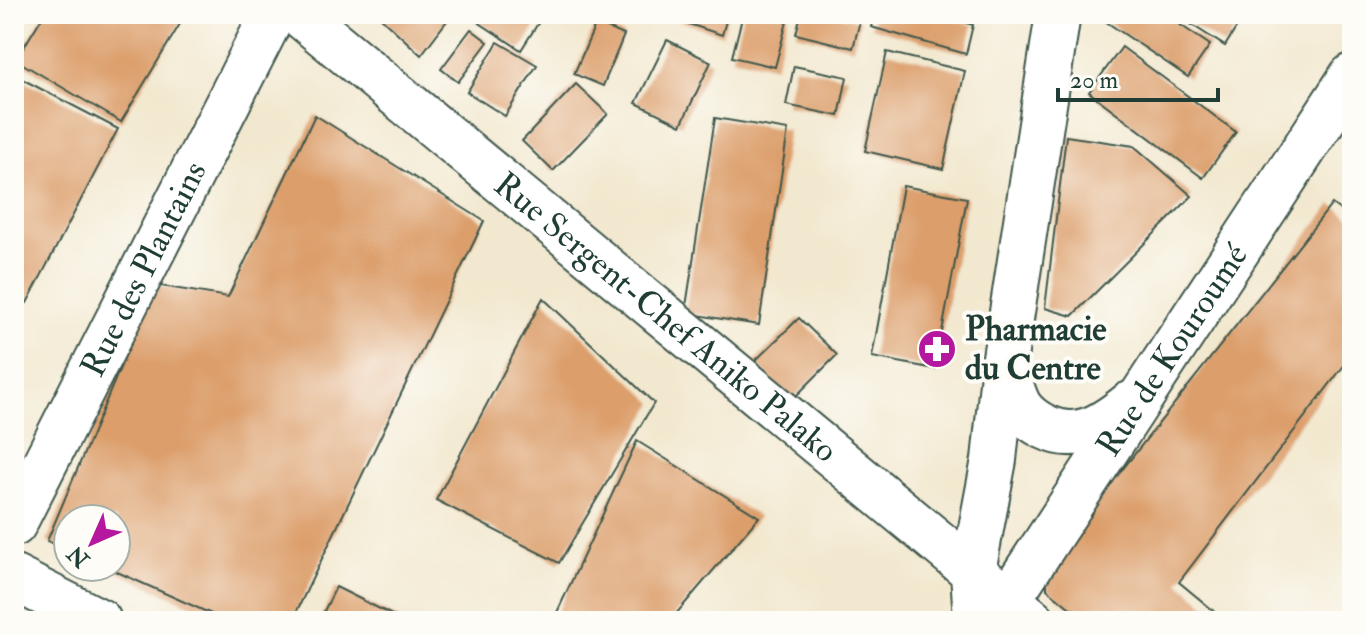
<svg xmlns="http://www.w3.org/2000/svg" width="1366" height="635" font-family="'IM FELL Double Pica',serif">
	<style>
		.building { fill: #dc9e6b }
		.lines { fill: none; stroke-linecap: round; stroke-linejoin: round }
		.minor-casing { stroke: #3f574b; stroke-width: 48 }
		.tertiary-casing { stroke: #3f574b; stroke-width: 48 }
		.minor { stroke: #fff; stroke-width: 44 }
		.tertiary { stroke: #fff; stroke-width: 44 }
		.labels { text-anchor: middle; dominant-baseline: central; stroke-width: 8; stroke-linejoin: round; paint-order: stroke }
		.street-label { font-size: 34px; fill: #1f3d34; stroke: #fdfcf7 }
		.poi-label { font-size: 34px; font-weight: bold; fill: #1f3d34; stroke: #fdfcf7; text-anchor: start }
	</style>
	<rect width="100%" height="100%" fill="#fdfcf7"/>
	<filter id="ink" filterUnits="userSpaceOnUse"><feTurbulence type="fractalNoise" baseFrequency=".0125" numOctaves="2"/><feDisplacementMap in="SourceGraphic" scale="16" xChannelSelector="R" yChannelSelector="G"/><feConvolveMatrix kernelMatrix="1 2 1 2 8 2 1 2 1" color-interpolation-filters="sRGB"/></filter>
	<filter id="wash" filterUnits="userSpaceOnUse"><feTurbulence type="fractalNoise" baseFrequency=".006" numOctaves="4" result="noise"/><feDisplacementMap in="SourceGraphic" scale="32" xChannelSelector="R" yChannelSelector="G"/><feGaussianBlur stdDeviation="1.8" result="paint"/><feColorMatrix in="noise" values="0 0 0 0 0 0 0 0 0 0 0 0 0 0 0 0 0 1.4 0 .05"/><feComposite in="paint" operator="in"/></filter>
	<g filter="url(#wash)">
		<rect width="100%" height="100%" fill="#f2e8cf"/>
		<g id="blocks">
			<g class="building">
				<path d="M44,14H186L121,122L16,60Z"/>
				<path d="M377,14H452L421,55Z"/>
				<path d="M479,14H544L521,50L475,20Z"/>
				<path d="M672,14H728L722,35L671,18Z"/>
				<path d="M743,14H789L775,67L732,57Z"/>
				<path d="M801,14H833L860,21L853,48L796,34Z"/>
				<path d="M874,14H936L973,25L966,54L871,27Z"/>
				<path d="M1101,14H1164L1210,45L1188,77L1099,17Z"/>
				<path d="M1175,14H1245L1225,46Z"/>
				<path d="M596,23L624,35L603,86L574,74Z"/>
				<path d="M471,29L488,42L458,82L441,69Z"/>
				<path d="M667,40L711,62L681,125L636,103Z"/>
				<path d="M498,42L537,65L505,116L467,92Z"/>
				<path d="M1122,47L1236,132L1203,178L1089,92Z"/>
				<path d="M887,52L965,71L943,169L865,151Z"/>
				<path d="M794,66L847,77L839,116L786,105Z"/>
				<path d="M18,77L118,129L27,303L14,296V84Z"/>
				<path d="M576,84L608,114L553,171L522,141Z"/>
				<path d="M315,115L484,221L292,621H227L106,567H116V519H68V550L47,541L155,285L228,297Z"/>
				<path d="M715,118L788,130L759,325L685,313Z"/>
				<path d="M1066,136L1134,146L1192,196L1072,316L1045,308Z"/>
				<path d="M903,186L967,198L935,369L872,357Z"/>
				<path d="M1332,204L1352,219V355L1179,582L1226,621H1086L1047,589V565Z"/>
				<path d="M543,298L654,403L559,563L436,500Z"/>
				<path d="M799,318L837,355L792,400L754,362Z"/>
				<path d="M637,441L759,517L670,621H553Z"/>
				<path d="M336,587L404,621H319Z"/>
			</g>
		</g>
	</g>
	<g filter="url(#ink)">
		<use href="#blocks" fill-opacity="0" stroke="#3f574b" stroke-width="2"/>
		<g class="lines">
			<defs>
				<g id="minor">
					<path id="s1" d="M299,14L1033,621"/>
					<path id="s2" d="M14,524L273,14"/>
				</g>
				<g id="tertiary">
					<path d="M1005,366C1010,379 1013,396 1020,407C1027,417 1035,422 1045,427C1078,443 1104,425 1130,404"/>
					<path d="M14,578L99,621"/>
					<path d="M976,621L973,571L994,460L1004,364L1058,14"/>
					<path id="s3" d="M985,621L1008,600L1352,76"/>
				</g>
			</defs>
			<use href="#minor" class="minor-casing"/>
			<use href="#tertiary" class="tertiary-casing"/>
			<use href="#minor" class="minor"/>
			<use href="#tertiary" class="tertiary"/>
		</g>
	</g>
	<defs>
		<symbol id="pharmacy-disc" viewBox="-11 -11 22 22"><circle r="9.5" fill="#b5179e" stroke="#fdfcf7"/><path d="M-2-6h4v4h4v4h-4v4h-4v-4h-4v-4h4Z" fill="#fff"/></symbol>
	</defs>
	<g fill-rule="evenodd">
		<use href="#pharmacy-disc" x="915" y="327" width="44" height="44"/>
	</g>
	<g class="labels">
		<g class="street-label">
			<text stroke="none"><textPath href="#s2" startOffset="286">Rue des Plantains</textPath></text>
			<text stroke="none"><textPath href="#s1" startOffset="476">Rue Sergent-Chef Aniko Palako</textPath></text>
			<text stroke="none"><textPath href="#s3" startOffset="330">Rue de Kouroumé</textPath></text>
		</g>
		<g class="poi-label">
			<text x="965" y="329">Pharmacie<tspan x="965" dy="39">du Centre</tspan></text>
		</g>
	</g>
	<rect width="1366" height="635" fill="none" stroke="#fdfcf7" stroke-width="48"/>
	<g transform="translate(92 543) rotate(225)"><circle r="38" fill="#fdfcf7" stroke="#a4b0a9" stroke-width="2"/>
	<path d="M0-6L14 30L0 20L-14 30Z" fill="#b5179e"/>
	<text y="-12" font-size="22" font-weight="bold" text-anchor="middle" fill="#1f3d34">N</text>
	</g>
	<path d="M1058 88v12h160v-12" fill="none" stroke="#1f3d34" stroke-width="4"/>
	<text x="1070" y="88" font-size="24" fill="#1f3d34" stroke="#fdfcf7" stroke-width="6" paint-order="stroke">20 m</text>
</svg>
